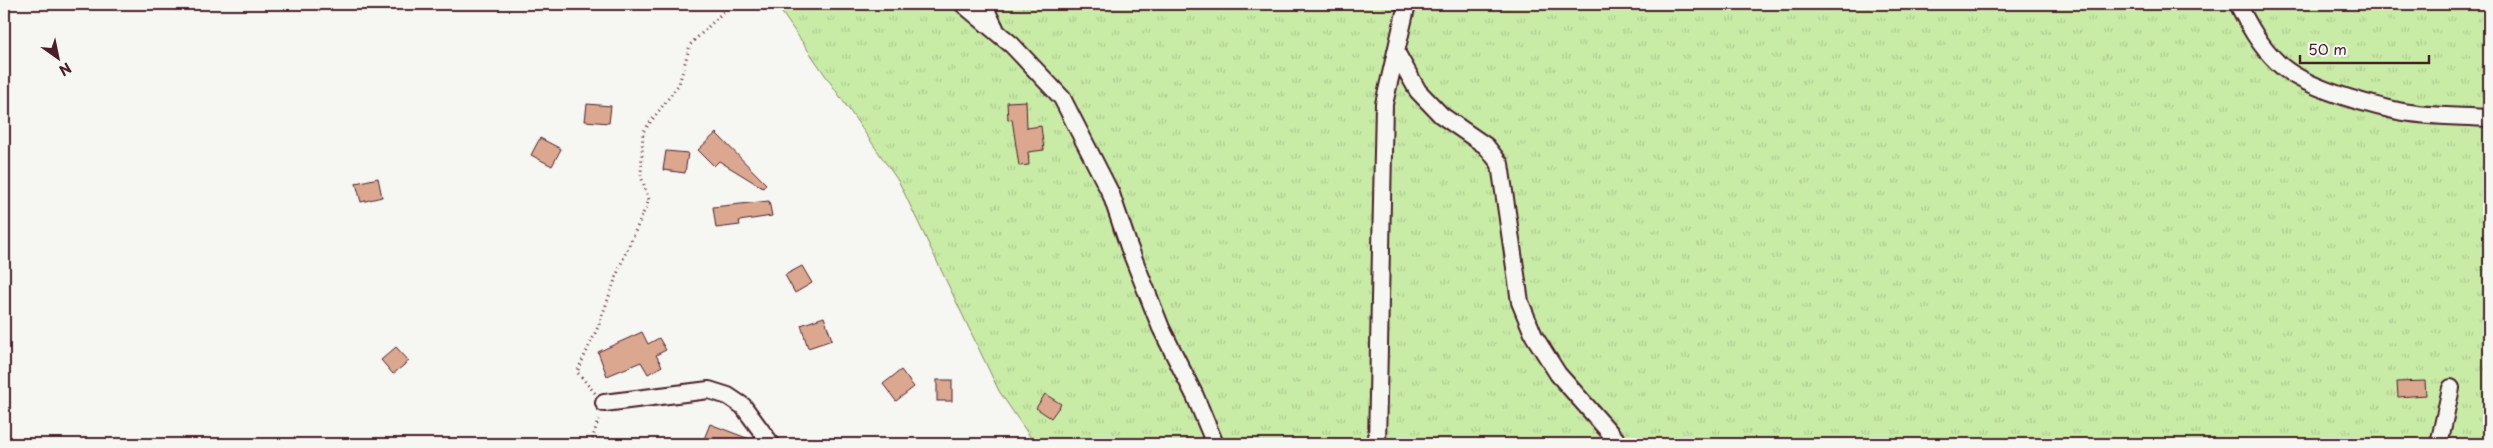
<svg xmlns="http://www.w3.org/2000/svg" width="2493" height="448" font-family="'Playpen Sans',sans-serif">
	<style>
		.grass { fill: url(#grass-tufts); stroke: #898668 }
		.building { fill: #dba88f; stroke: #4a1f2b }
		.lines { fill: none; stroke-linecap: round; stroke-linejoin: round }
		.minor-casing { stroke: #4a1f2b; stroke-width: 20 }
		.path { stroke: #4a1f2b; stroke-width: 3; stroke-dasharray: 1 4; stroke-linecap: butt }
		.minor { stroke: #f6f6f2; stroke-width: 16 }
	</style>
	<defs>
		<pattern id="grass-tufts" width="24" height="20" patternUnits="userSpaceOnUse" patternTransform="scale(1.25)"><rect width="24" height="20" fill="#c8eca6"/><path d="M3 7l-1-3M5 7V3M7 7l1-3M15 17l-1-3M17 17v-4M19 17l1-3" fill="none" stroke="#adca8f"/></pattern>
	</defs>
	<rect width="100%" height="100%" fill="#f6f6f2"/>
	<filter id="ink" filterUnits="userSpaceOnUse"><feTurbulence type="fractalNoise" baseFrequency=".02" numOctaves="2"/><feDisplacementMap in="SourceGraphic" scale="10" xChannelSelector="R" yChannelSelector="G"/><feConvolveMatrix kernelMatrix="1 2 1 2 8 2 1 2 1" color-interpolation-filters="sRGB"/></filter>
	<g filter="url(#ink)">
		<path class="grass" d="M776,4H2489V444H1035L999,391L899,182Z"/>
		<g class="building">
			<path d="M1026,101L1027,128L1041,126L1044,150L1028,152L1029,165L1019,166L1012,119L1008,120L1007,102Z"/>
			<path d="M587,104L611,106L609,123L585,121Z"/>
			<path d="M716,133L766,184L763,188L719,161L714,166L698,150Z"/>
			<path d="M540,138L561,149L552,166L531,155Z"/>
			<path d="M666,151L688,153L685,173L663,170Z"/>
			<path d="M378,178L382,197L361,202L356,183Z"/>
			<path d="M769,201L772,216L739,221L740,225L716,228L713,207Z"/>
			<path d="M802,266L812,283L795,293L785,275Z"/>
			<path d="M824,317L832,340L808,348L801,325Z"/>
			<path d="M642,332L648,344L659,338L666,350L656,355L662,366L648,374L641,362L607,376L598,352Z"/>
			<path d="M396,347L409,361L393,374L381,360Z"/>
			<path d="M901,370L914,387L896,401L883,384Z"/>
			<rect x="937" y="380" width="15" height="21"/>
			<path d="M2425,381L2426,395L2398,397L2397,382Z"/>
			<path d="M1045,394L1061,404L1051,418L1036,408Z"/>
			<path d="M710,424L757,442L759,444H702Z"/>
		</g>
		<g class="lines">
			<defs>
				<g id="minor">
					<path d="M963,4L1012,45L1062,98L1111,194L1129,247L1161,328L1195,396L1215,444"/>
					<path d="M983,4L995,28"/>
					<path d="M2238,4C2249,26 2260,46 2278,63C2304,88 2363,103 2398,111C2427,117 2460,116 2489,118"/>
					<path d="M1396,52L1418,91L1441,115L1486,146L1500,164L1520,302L1534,336L1558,374L1620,444"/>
					<path d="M604,403L709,390L728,396L743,406L771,444"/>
					<path d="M1377,444L1384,104L1407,4"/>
					<path d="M2439,444L2451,388"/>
				</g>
			</defs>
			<use href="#minor" class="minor-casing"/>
			<g class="path">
				<path d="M595,393L577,372L598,327L620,266L649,200L641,176L643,132L679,84L690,45L731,4"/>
				<path d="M591,444L599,417"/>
			</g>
			<use href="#minor" class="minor"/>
		</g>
	</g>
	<rect width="2493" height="448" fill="none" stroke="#f6f6f2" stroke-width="20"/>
	<rect x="10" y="10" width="2473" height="428" fill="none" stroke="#4a1f2b" stroke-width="2" filter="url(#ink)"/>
	<g transform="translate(58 58) rotate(147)" stroke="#f6f6f2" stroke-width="4" paint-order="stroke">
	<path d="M0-4L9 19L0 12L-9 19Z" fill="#4a1f2b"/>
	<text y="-8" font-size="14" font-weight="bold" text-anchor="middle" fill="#4a1f2b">N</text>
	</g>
	<path d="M2300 55v8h129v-8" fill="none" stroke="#4a1f2b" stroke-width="2.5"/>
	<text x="2308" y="55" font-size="15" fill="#4a1f2b" stroke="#f6f6f2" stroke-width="4" paint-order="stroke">50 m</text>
</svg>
